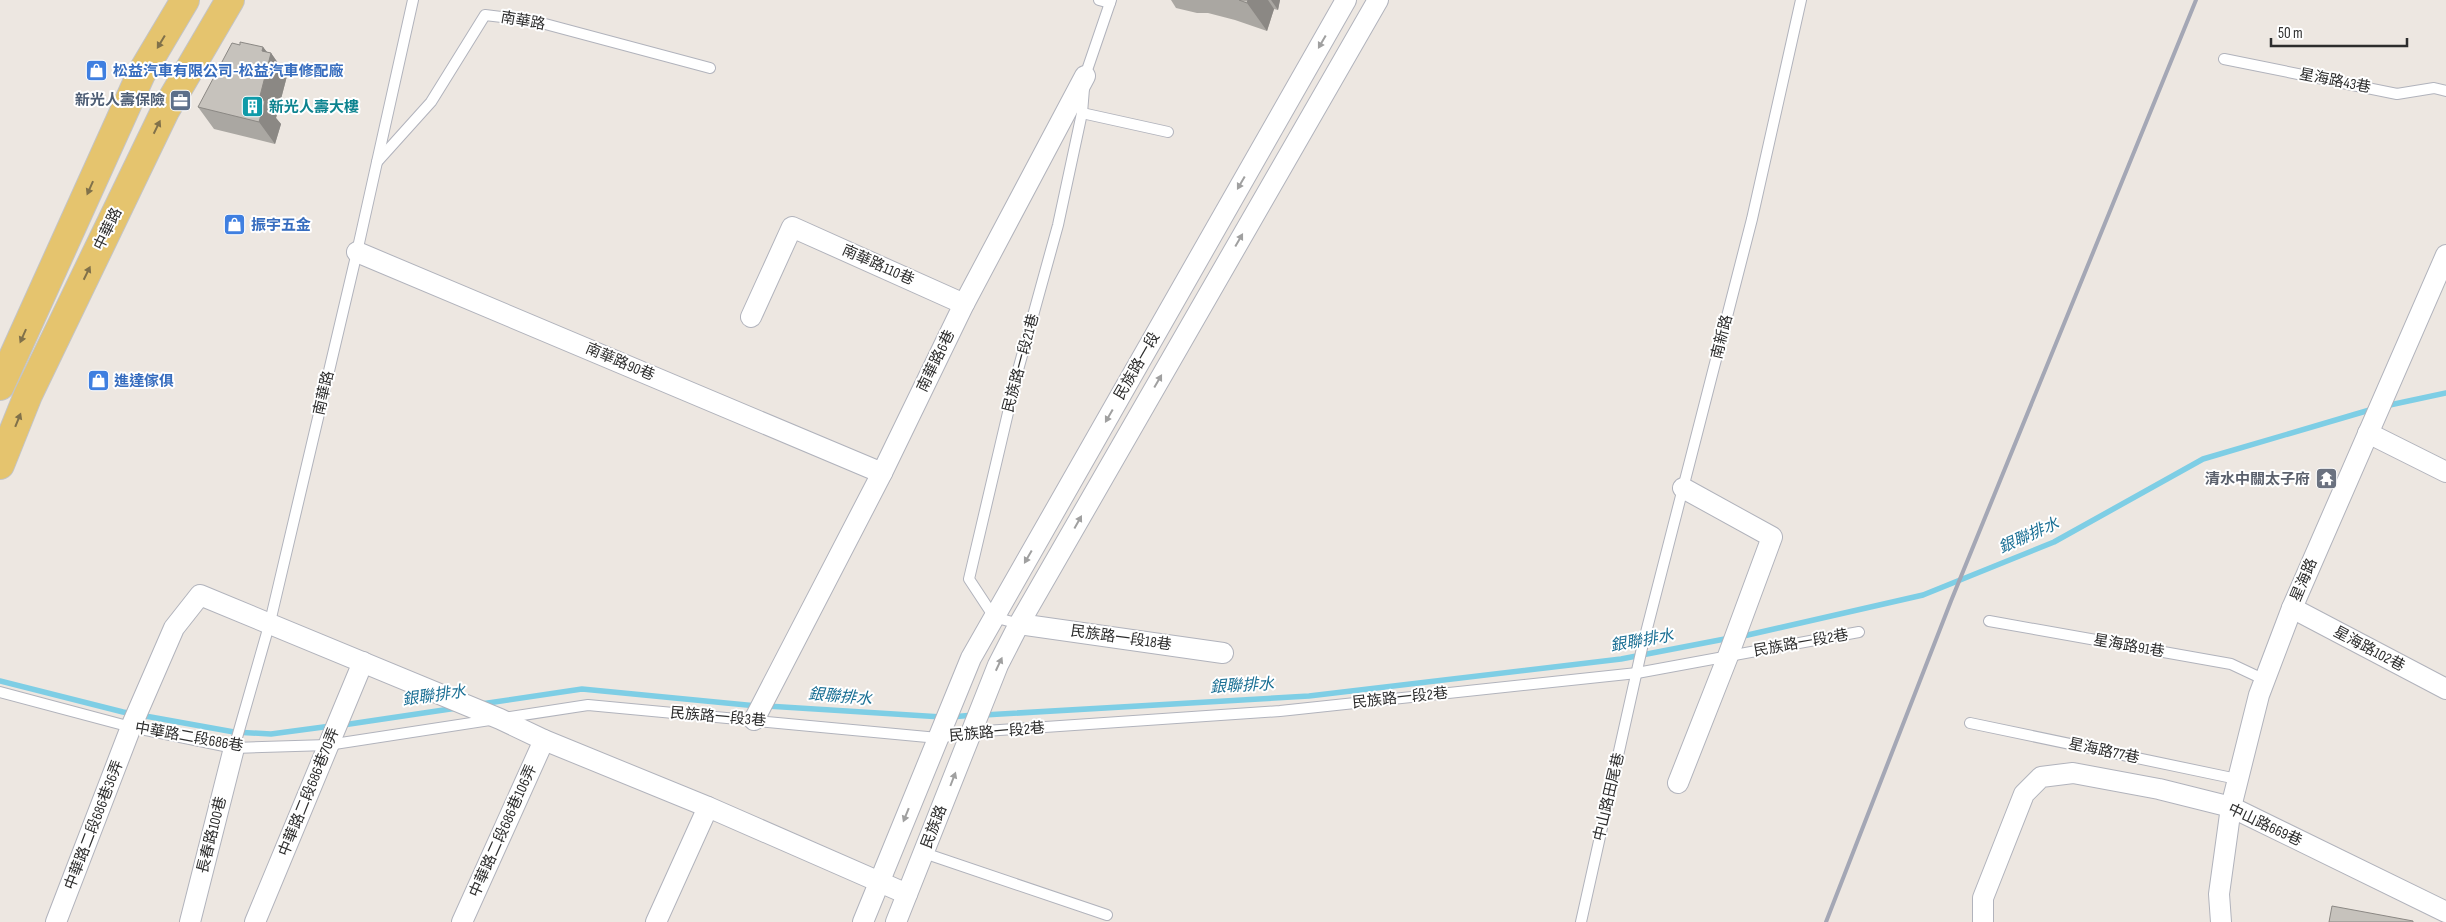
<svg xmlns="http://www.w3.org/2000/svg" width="2446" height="922" font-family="'Sofia Sans Condensed','Noto Sans TC',sans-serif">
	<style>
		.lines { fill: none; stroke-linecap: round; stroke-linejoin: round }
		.stream { stroke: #7ecee5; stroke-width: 5.5 }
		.service-casing { stroke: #b1b3bc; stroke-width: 12 }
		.minor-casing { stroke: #b1b3bc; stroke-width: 22 }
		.primary-casing { stroke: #c4c4c4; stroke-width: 30 }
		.service { stroke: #fff; stroke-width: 10 }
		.minor { stroke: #fff; stroke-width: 20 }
		.primary { stroke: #e5c46e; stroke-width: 28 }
		.rail { stroke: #a4a7b5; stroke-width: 4 }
		.wall { fill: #aaa7a2 }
		.shaded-wall { fill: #8b8884 }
		.building { fill: #c6c2bc; stroke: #8b8884 }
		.oneway { fill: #80714a }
		.oneway2 { fill: #a0a0a0 }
		.labels { text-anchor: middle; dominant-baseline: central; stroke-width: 4; stroke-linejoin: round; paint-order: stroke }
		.street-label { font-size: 15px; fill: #2d2d2d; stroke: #fff }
		.shop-label { font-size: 15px; font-weight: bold; fill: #366cbe; stroke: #fff; text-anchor: start }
		.service-label { font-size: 15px; font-weight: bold; fill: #4e5e75; stroke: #fff; text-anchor: end }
		.culture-label { font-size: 15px; font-weight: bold; fill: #0d838f; stroke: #fff; text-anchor: start }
		.worship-label { font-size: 15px; font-weight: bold; fill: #5b616d; stroke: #fff; text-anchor: end }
		.water-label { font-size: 16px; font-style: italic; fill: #1a6f94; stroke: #fff }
	</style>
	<rect width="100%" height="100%" fill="#ede7e1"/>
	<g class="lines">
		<g class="stream">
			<path d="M2385,406L2446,393"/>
			<path d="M1739,637L1923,595L2054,542L2203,459L2373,409"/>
			<path d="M0,681L123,712L234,732L271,734L331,726"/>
			<path d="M481,704L582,689L757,706"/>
			<path d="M767,706L942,717"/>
			<path d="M984,715L1309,696L1621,659L1730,638"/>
			<path d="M951,717L974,715"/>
			<path d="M343,725L457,708"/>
		</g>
		<defs>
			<g id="service">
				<path d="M1099,0L1110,3"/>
				<path d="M2224,59L2397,94L2434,88L2446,91"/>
				<path d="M1082,113L1168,132"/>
				<path d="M377,162L431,102L485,15L534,21L710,68"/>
				<path d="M1989,621L2231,664L2265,680"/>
				<path d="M1019,624L994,617L969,579L1018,370L1058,225L1082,113L1085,76L1111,0"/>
				<path d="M0,692L131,727L234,748L328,745L588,705L938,738L971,732L1280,711L1637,673L1859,632"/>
				<path d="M1970,723L2237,779"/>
				<path d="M234,748L270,622L357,252L413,0"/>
				<path d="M924,853L1107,915"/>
				<path d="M1581,922L1642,648L1752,219L1801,0"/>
			</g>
			<g id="minor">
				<path d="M357,252L882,473"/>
				<path d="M751,317L792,227L964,304"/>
				<path d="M2368,433L2446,472"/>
				<path d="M2292,608L2446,689"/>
				<path d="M1019,624L1223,653"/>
				<path d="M754,720L882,473L964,304L1085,76"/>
				<path d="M1678,783L1728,656L1772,537L1683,488"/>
				<path d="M56,922L131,727L174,628L200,595L500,719L544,740L708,807L907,894"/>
				<path d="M190,922L234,748"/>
				<path d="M255,922L363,662"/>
				<path d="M462,922L544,740"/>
				<path d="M656,922L708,807"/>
				<path d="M863,922L971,658L1346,0"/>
				<path d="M896,922L998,665L1019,624L1378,0"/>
				<path d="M1983,922V898L2024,794L2041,777L2073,773L2159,789L2231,807L2446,912"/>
				<path d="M2221,922L2219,894L2231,807L2259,695L2292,608L2446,255"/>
			</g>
			<g id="primary">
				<path d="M0,386L141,74L185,0"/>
				<path d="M0,465L28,395L165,111L230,0"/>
			</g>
		</defs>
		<use href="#service" class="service-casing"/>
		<use href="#minor" class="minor-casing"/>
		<use href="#primary" class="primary-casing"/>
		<use href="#service" class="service"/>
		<use href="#minor" class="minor"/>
		<use href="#primary" class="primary"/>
		<path class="rail" d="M1826,922L1951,601L2196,0"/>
	</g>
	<g class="wall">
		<path d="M1171,0H1280L1278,10L1274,9L1267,31L1235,20L1208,13H1197L1176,8Z"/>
		<path d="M240,45L263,47L267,52L271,53L287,76L276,118L281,124L275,144L214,129L198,107Z"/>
	</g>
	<g class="shaded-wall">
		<path d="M1248,0H1268L1274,9L1267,31L1247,3Z"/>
		<path d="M1271,0H1280L1278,10Z"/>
		<path d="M263,47L270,56L271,53L287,76L276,118L281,124L275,144L259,122V100L262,51Z"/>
	</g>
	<g class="building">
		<path d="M1239,0H1248L1247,3Z"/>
		<path d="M240,42L263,47L262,51L271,53L259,100L265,101L259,122L198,107L232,43L240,45Z"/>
		<path d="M2332,906L2413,921V922H2329Z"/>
	</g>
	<defs><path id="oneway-solid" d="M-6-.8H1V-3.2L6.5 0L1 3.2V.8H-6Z" transform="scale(1.25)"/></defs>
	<g class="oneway">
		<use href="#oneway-solid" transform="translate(161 42) rotate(121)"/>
		<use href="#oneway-solid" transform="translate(157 127) rotate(-64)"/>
		<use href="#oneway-solid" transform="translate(90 188) rotate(114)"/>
		<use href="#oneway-solid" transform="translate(87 273) rotate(-64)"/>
		<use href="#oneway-solid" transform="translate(23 336) rotate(114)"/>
		<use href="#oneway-solid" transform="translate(18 420) rotate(-68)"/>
	</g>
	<g class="oneway2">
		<use href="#oneway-solid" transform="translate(1322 42) rotate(120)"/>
		<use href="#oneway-solid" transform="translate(1241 183) rotate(120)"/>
		<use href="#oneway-solid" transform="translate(1239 240) rotate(-60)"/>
		<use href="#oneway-solid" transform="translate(1158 381) rotate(-60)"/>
		<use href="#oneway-solid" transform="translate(1109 416) rotate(120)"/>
		<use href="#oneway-solid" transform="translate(1078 522) rotate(-61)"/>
		<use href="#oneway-solid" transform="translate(1028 557) rotate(120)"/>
		<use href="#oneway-solid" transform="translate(999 664) rotate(-65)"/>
		<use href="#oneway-solid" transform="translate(953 779) rotate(-69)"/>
		<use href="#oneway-solid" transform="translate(906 815) rotate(112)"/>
	</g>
	<defs>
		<symbol id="shop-square" viewBox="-11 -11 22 22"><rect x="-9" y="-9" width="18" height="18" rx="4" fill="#3f7fe0" stroke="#fff"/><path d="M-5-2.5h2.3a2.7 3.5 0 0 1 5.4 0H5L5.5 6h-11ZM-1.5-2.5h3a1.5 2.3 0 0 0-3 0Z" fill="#fff"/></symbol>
		<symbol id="office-square" viewBox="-11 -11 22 22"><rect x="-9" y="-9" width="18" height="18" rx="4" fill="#5c6f8a" stroke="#fff"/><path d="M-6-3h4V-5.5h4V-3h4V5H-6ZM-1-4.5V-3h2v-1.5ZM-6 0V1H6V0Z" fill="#fff"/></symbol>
		<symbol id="building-square" viewBox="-11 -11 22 22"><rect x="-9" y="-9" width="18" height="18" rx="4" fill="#0f9aa8" stroke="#fff"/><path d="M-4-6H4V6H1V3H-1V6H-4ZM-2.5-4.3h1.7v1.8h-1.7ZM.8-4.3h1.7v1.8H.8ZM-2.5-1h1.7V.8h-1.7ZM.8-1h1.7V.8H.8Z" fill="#fff"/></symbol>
		<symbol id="temple-square" viewBox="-11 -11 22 22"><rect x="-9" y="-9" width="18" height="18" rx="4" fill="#6b7280" stroke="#fff"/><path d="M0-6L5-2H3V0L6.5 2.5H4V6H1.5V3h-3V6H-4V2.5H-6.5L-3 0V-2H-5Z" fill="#fff"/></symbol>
	</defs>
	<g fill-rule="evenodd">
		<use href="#shop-square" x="84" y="58" width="25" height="25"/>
		<use href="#office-square" x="168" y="88" width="25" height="25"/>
		<use href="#building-square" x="240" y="94" width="25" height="25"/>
		<use href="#shop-square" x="222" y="212" width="25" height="25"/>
		<use href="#shop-square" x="86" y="368" width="25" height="25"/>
		<use href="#temple-square" x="2314" y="466" width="25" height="25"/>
	</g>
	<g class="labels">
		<g class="street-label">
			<text transform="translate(523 21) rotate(10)">南華路</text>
			<text transform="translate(2335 81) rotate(11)">星海路43巷</text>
			<text transform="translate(108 229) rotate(-64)">中華路</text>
			<text transform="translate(878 265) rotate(24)">南華路110巷</text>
			<text transform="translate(1722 337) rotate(-76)">南新路</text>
			<text transform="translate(936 361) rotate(-64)">南華路6巷</text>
			<text transform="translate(620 362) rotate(23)">南華路90巷</text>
			<text transform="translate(1021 363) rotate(-75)">民族路一段21巷</text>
			<text transform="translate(1137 366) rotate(-60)">民族路一段</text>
			<text transform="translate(324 393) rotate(-77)">南華路</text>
			<text transform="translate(2304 580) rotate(-67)">星海路</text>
			<text transform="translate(1121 638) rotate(8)">民族路一段18巷</text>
			<text transform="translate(1801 643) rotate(-10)">民族路一段2巷</text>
			<text transform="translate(2129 646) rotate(10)">星海路91巷</text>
			<text transform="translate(2369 649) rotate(28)">星海路102巷</text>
			<text transform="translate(1400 698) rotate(-6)">民族路一段2巷</text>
			<text transform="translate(718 717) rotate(5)">民族路一段3巷</text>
			<text transform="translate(997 732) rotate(-5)">民族路一段2巷</text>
			<text transform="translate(189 737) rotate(10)">中華路二段686巷</text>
			<text transform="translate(2104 751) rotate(12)">星海路77巷</text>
			<text transform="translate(309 792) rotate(-68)">中華路二段686巷70弄</text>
			<text transform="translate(1609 797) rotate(-77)">中山路田尾巷</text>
			<text transform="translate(94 825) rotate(-69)">中華路二段686巷36弄</text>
			<text transform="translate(2265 825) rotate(25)">中山路669巷</text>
			<text transform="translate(934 827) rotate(-69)">民族路</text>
			<text transform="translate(503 831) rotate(-66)">中華路二段686巷106弄</text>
			<text transform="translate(212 835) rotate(-76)">長春路100巷</text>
		</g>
		<g class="shop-label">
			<text x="113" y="71">松益汽車有限公司-松益汽車修配廠</text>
			<text x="251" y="225">振宇五金</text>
			<text x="114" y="381">進達傢俱</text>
		</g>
		<g class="service-label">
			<text x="165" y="100">新光人壽保險</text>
		</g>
		<g class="culture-label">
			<text x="269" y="107">新光人壽大樓</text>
		</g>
		<g class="worship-label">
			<text x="2310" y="479">清水中關太子府</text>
		</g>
		<g class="water-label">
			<text transform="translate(2029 536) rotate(-24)">銀聯排水</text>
			<text transform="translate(1642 641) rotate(-10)">銀聯排水</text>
			<text transform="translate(1242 686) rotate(-3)">銀聯排水</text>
			<text transform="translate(434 696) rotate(-8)">銀聯排水</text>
			<text transform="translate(840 697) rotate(5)">銀聯排水</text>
		</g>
	</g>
	<path d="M2271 38v8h136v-8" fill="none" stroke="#2d2d2d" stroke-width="2.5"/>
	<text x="2278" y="38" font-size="15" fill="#2d2d2d" stroke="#ffffff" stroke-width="4" paint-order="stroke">50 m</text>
</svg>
